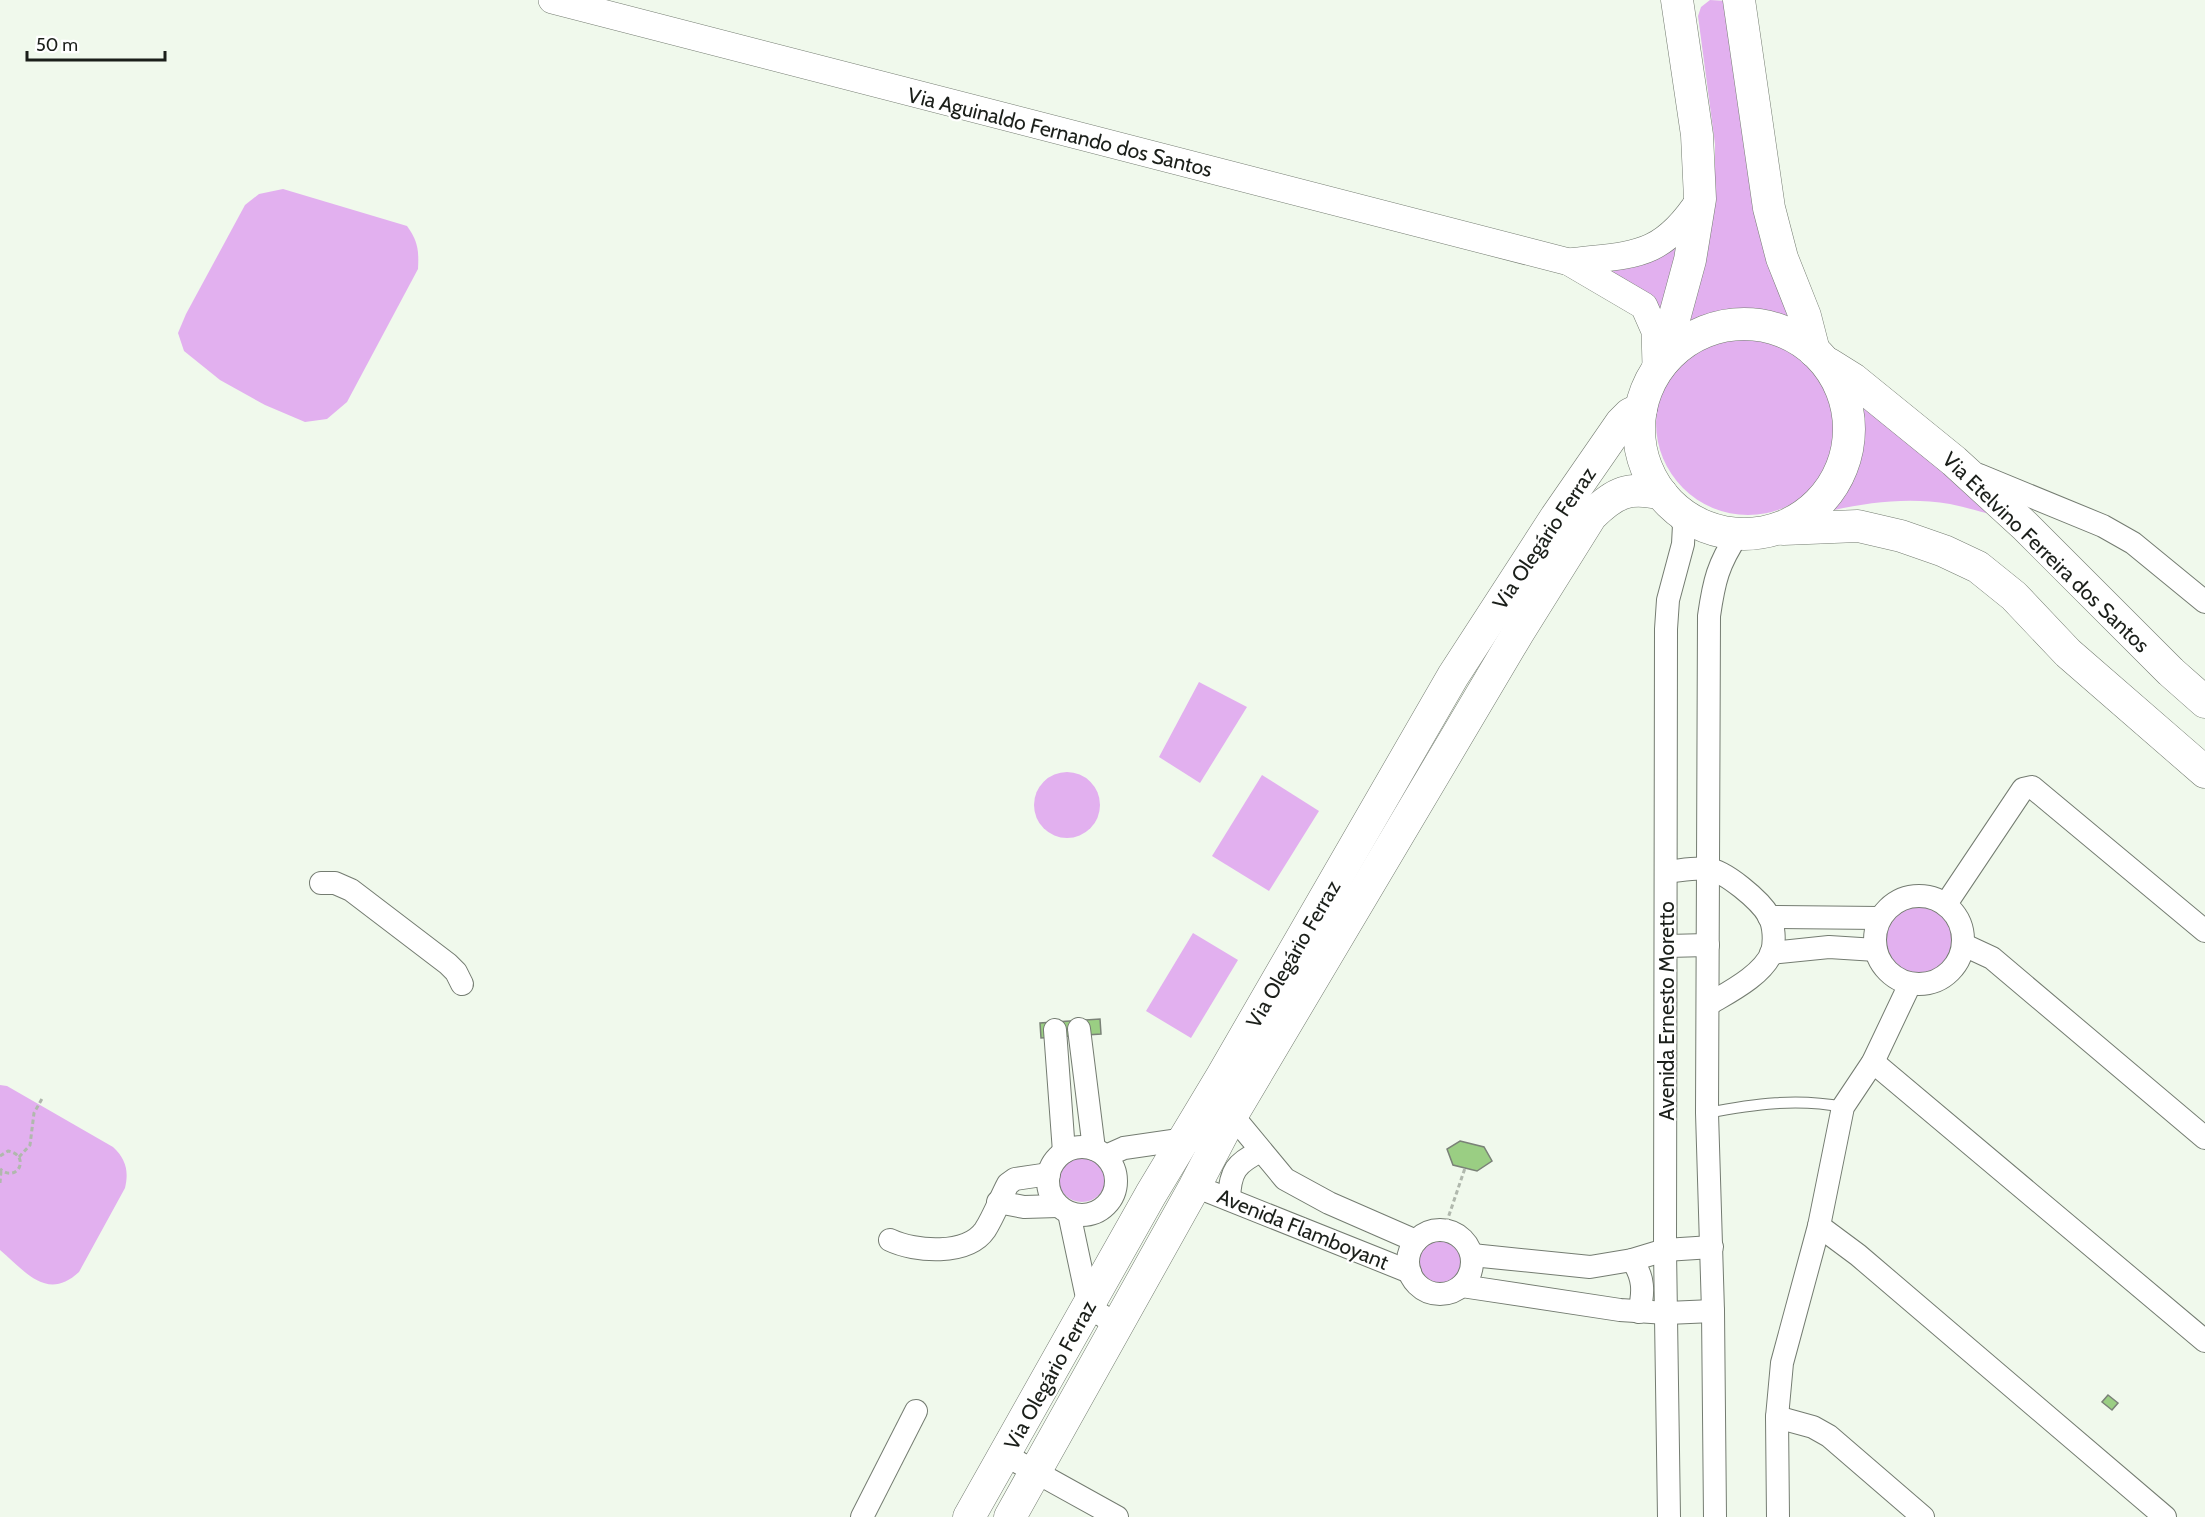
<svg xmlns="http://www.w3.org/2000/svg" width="2205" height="1517" font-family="Cabin,sans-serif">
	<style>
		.green { fill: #e2b0ef }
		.building { fill: #9ace83; stroke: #7a8277; stroke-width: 1.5 }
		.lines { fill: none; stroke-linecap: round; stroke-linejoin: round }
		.service-casing { stroke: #747c71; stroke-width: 12 }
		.minor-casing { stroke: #747c71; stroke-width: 24 }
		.tertiary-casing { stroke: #747c71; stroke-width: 28 }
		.secondary-casing { stroke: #747c71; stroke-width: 33 }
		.path { stroke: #b0b8ad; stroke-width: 3; stroke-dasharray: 4.5 3; stroke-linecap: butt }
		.service { stroke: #fff; stroke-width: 10 }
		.minor { stroke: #fff; stroke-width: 22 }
		.tertiary { stroke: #fff; stroke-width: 27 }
		.secondary { stroke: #fff; stroke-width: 32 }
		.labels { text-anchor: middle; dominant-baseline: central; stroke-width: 4.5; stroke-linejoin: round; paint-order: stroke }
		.street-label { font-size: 21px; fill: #1b1f1a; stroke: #fff }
	</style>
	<rect width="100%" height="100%" fill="#f0f9ec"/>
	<g class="green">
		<path d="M1710,0L1726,1L1791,319C1765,309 1734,307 1707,318C1700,321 1694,325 1686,327L1710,231L1715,181V144L1698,16L1701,7Z"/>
		<path d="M283,189L407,226C418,241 419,251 418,269L347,402L327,419L305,422L265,405L220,380L184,351L178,333L186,314L245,205L259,194Z"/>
		<path d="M1685,233L1663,317L1607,276L1609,267Z"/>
		<circle cx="1748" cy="423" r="92"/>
		<path d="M1851,384L1995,515C1980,512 1965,507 1950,504C1902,496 1858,504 1812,515L1838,490L1854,457L1859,420Z"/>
		<path d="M1199,682L1247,707L1200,783L1159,757Z"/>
		<circle cx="1067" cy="805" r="33"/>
		<path d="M1262,775L1319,811L1269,891L1212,856Z"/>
		<circle cx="1919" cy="940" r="33"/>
		<path d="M1193,933L1238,960L1191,1038L1146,1011Z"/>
		<path d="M0,1085L7,1086L113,1147C126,1159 129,1171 125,1188L79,1272C47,1302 25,1271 0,1250Z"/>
		<circle cx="1082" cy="1178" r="24"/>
		<circle cx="1442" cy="1261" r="23"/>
	</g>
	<g class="building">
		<path d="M1100,1019L1101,1034L1041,1038L1040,1023Z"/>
		<path d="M1460,1141L1484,1147L1492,1161L1477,1171L1453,1165L1447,1149Z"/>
		<path d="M2108,1395L2118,1403L2112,1410L2102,1402Z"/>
	</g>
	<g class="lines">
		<defs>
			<path id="service" d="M1707,1113C1754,1104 1797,1098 1843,1107"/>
			<g id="minor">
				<path d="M1979,475L2103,526L2133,543L2205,602"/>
				<path d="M1666,872C1679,871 1695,867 1708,869C1725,871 1760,900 1769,916C1774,925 1775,941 1772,952C1763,975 1729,992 1709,1004"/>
				<path d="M321,883H335L351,890L448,964L456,972L462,984"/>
				<circle cx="1919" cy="940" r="44"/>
				<path d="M1946,904L2023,789L2032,787L2205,931"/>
				<path d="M1769,917L1880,918"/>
				<path d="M1964,945L1992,958L2205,1138"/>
				<path d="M1667,946L1708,945"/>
				<path d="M1771,953L1829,947L1876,950"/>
				<path d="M1079,1029L1094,1149"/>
				<path d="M1055,1030L1064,1152"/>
				<path d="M1873,1062L2205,1341"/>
				<path d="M1232,1115L1285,1179L1329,1203L1416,1241"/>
				<circle cx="1082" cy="1181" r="34"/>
				<path d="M1106,1156L1124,1148L1186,1139L1192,1141"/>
				<path d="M1195,1186L1410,1272"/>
				<path d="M1229,1199C1230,1171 1236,1163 1261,1151"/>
				<path d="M998,1202L1024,1207L1058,1206"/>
				<path d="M1069,1213L1089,1307L1117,1325"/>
				<path d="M1819,1226L1858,1255L2165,1517"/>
				<circle cx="1440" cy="1262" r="32"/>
				<path d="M890,1240C915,1252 967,1256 985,1230C994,1216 1000,1199 1008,1184L1015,1179L1049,1174"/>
				<path d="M1472,1255L1590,1267L1632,1260L1665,1250L1712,1247"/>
				<path d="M1632,1260C1644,1277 1644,1292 1639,1312"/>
				<path d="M1462,1286L1620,1310L1667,1313L1713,1311"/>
				<path d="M1777,1417L1813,1427L1829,1436L1923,1517"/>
				<path d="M1005,1455L1117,1517"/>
				<path d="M862,1517L916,1411"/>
				<path d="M1669,1517L1665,1250L1666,629L1668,600L1683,544L1684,525L1676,509"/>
				<path d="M1715,1517L1713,1311L1707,1113L1709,616C1714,581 1718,564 1738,534"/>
				<path d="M1778,1517L1777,1417L1782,1363L1819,1226L1843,1107L1873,1062L1910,984"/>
			</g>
			<g id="tertiary">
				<path d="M552,0L1569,262L1644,306L1655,331L1656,365"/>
				<path d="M1569,262C1634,254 1661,259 1700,199"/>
			</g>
			<g id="secondary">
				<path d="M1739,0L1769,208L1782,258L1805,316L1814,351"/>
				<circle cx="1744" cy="429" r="105"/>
				<path d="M1662,363L1690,260L1700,199L1697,135L1677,0"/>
				<path d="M1829,364L1853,379L1954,461L2025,526L2171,672L2205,702"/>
				<path d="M1783,529L1858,526L1901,536L1944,551L1978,567L2014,596L2068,653L2205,772"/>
				<path d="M969,1517L1151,1194L1222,1076L1453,676L1556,517L1621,423L1630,414L1641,409"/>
				<path d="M1010,1517L1195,1186L1232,1115L1518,633L1591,516C1615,492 1629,486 1662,494"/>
			</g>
		</defs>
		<use href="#service" class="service-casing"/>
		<use href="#minor" class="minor-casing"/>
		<use href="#tertiary" class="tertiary-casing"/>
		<use href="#secondary" class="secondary-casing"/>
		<g class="path">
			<path d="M0,1156L8,1151C31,1155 18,1184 0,1169"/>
			<path d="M19,1157L30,1145L34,1113L43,1097"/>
			<path d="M0,1183L1,1171"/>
			<path d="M1444,1230L1465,1168"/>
		</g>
		<use href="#service" class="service"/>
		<use href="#minor" class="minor"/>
		<use href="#tertiary" class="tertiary"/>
		<use href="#secondary" class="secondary"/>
	</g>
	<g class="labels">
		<g class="street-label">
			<text transform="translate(1060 132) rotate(14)">Via Aguinaldo Fernando dos Santos</text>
			<text transform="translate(1544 538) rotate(-56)">Via Olegário Ferraz</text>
			<text transform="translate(2046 552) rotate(44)">Via Etelvino Ferreira dos Santos</text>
			<text transform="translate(1293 954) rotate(-60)">Via Olegário Ferraz</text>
			<text transform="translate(1666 1011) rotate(-90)">Avenida Ernesto Moretto</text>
			<text transform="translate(1303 1229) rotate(22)">Avenida Flamboyant</text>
			<text transform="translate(1050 1375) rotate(-61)">Via Olegário Ferraz</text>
		</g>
	</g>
	<path d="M27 51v9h138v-9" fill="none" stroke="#1b1f1a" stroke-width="3"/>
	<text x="36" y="51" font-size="18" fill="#1b1f1a" stroke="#ffffff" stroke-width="4.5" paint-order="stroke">50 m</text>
</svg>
